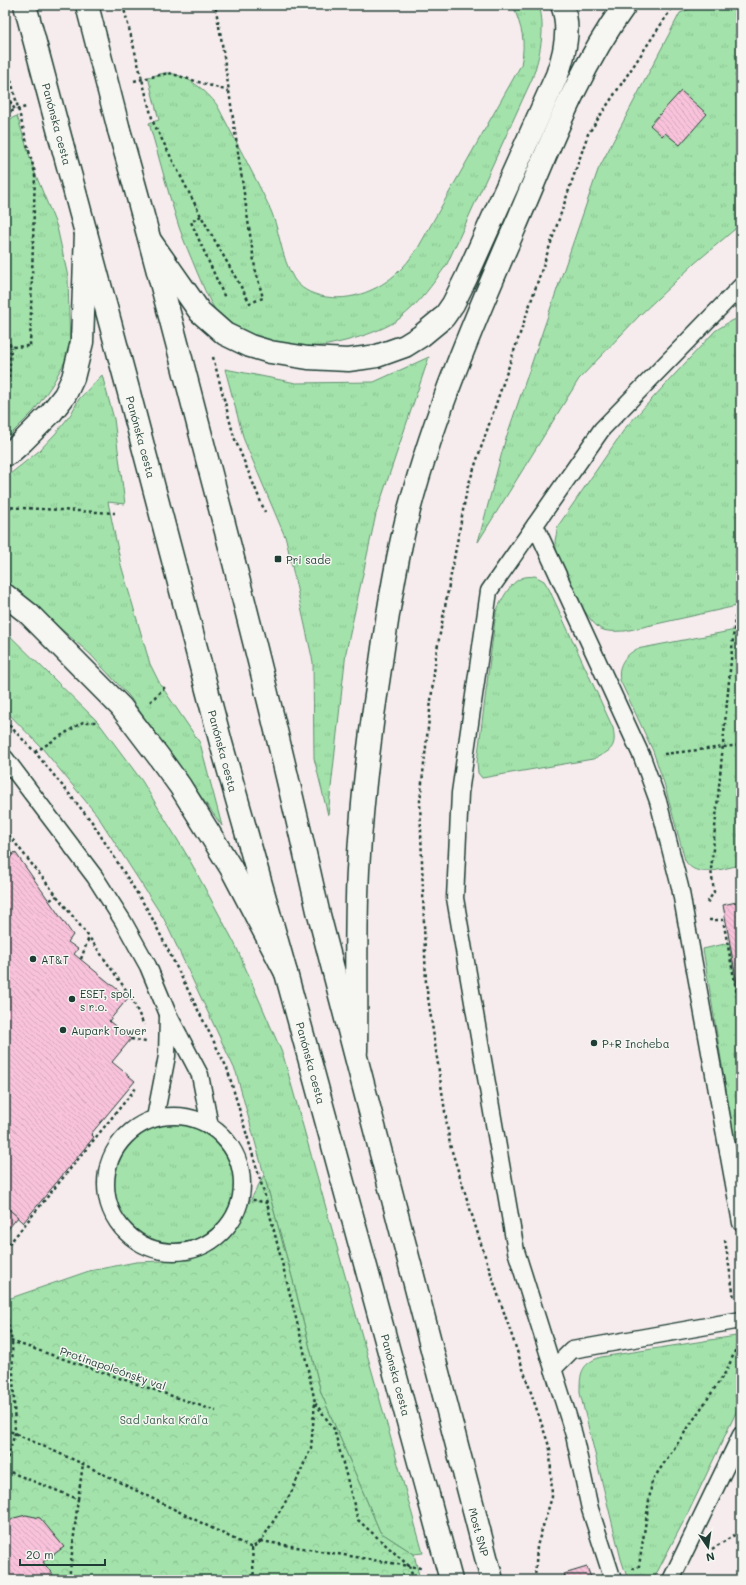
<svg xmlns="http://www.w3.org/2000/svg" width="746" height="1585" font-family="Mali,sans-serif">
	<style>
		.grass { fill: url(#grass-tufts); stroke: #619070 }
		.park { fill: url(#park-crowns); stroke: #619070 }
		.building { fill: url(#building-back-hatch); stroke: #1f3d34 }
		.lines { fill: none; stroke-linecap: round; stroke-linejoin: round }
		.lane-casing { stroke: #1f3d34; stroke-width: 19 }
		.secondary-casing { stroke: #1f3d34; stroke-width: 25 }
		.primary-casing { stroke: #1f3d34; stroke-width: 25 }
		.path { stroke: #1f3d34; stroke-width: 2.5; stroke-dasharray: 3 3; stroke-linecap: butt }
		.lane { stroke: #f6f6f2; stroke-width: 16 }
		.secondary { stroke: #f6f6f2; stroke-width: 22 }
		.primary { stroke: #f6f6f2; stroke-width: 22 }
		.secondary-bridge-casing { stroke: #1f3d34; stroke-width: 25; stroke-linecap: butt }
		.path-bridge { stroke: #1f3d34; stroke-width: 2.5; stroke-dasharray: 3 3; stroke-linecap: butt }
		.secondary-bridge { stroke: #f6f6f2; stroke-width: 22 }
		.poi-dot { fill: #1f3d34; stroke: #f6f6f2; stroke-width: 1.5 }
		.labels { text-anchor: middle; dominant-baseline: central; stroke-width: 3; stroke-linejoin: round; paint-order: stroke }
		.street-label { font-size: 11px; fill: #1f3d34; stroke: #f6f6f2 }
		.poi-label { font-size: 11px; fill: #1f3d34; stroke: #f6f6f2; text-anchor: start }
		.park-label { font-size: 11px; fill: #395e4c; stroke: #f6f6f2 }
	</style>
	<defs>
		<pattern id="grass-tufts" width="24" height="20" patternUnits="userSpaceOnUse"><rect width="24" height="20" fill="#a3e3ab"/><path d="M3 7l-1-3M5 7V3M7 7l1-3M15 17l-1-3M17 17v-4M19 17l1-3" fill="none" stroke="#8cc494"/></pattern>
		<pattern id="park-crowns" width="20" height="18" patternUnits="userSpaceOnUse"><rect width="20" height="18" fill="#a3e3ab"/><path d="M2 6a3 3 0 1 1 6 0M12 15a3 3 0 1 1 6 0" fill="none" stroke="#8cc494"/></pattern>
		<pattern id="building-back-hatch" width="6" height="6" patternUnits="userSpaceOnUse"><rect width="6" height="6" fill="#f8c2da"/><path d="M-1 5l2 2M0 0l6 6M5-1l2 2" fill="none" stroke="#d4a8bc"/></pattern>
	</defs>
	<rect width="100%" height="100%" fill="#f6eced"/>
	<filter id="ink" filterUnits="userSpaceOnUse"><feTurbulence type="fractalNoise" baseFrequency=".025" numOctaves="2"/><feDisplacementMap in="SourceGraphic" scale="8" xChannelSelector="R" yChannelSelector="G"/><feConvolveMatrix kernelMatrix="1 2 1 2 8 2 1 2 1" color-interpolation-filters="sRGB"/></filter>
	<g filter="url(#ink)">
		<g class="grass">
			<path d="M513,5H539C546,29 540,56 532,79L447,264C433,284 419,304 399,319C381,333 328,348 305,347C284,347 237,334 223,319C210,306 204,288 197,272C191,257 184,242 179,227C168,193 159,157 149,123L159,120L148,77C154,76 164,72 170,73C189,77 206,90 217,105C234,138 252,171 268,204C280,228 280,256 294,279C301,289 310,293 321,296C351,303 383,289 403,267C409,261 413,254 418,248L521,65C526,39 522,30 513,5Z"/>
			<path d="M700,5H741V224L695,263L640,315L579,379L478,542L505,441L598,170L680,13Z"/>
			<path d="M17,116L35,173L57,227L68,277L70,352L52,385L34,411L11,434L5,437V121Z"/>
			<path d="M739,318L741,319V605L625,631C616,631 605,633 598,627C583,616 555,559 555,541C556,536 557,531 558,526L626,427L715,331L729,322Z"/>
			<path d="M429,357L376,514L346,652L328,815L314,758L313,662L286,539L244,440L225,369L296,383L374,382Z"/>
			<path d="M102,375L114,419L125,504L108,502L121,565L150,664L160,684L200,743L222,826L129,696L90,654L5,580V478L39,451L56,433L71,414L79,399Z"/>
			<path d="M535,576L544,581L549,589L613,728C617,748 611,751 593,759L482,778L478,773L477,762L496,612C501,601 510,582 522,578C525,576 531,577 535,576Z"/>
			<path d="M741,629V865C723,868 695,880 685,860L664,783L653,751L620,680C617,666 625,655 637,649Z"/>
			<path d="M5,631L98,722L142,781L188,857L235,944L283,1055L423,1553L414,1554L380,1532L321,1393L295,1288L236,1072L164,919L97,815L42,748L5,710Z"/>
			<path d="M729,943L741,1015V1150L736,1151L703,949Z"/>
			<circle cx="173" cy="1184" r="62"/>
			<path d="M736,1336L741,1337V1402L689,1511L653,1580H628L621,1559L580,1393C580,1374 580,1364 601,1357Z"/>
		</g>
		<path class="park" d="M264,1175L295,1288L321,1393L380,1532L414,1554L420,1580H5V1300L89,1271L136,1262L190,1260L214,1249L236,1227Z"/>
		<g class="building">
			<path d="M681,91L707,114L680,145L665,133L662,136L650,125Z"/>
			<path d="M5,844L13,854L5,864Z"/>
			<path d="M15,852L73,935L68,942L78,949L74,954L128,998L109,1021L131,1039L112,1062L135,1081L91,1134L94,1137L23,1223L5,1206V1065L7,1063L5,1061V864Z"/>
			<path d="M741,901V1006L723,905Z"/>
			<path d="M5,1206L18,1217L5,1233Z"/>
			<path d="M26,1515L40,1518L64,1547L43,1562L57,1580H5V1525L14,1518Z"/>
			<path d="M587,1567L592,1580H566L564,1574Z"/>
		</g>
		<g class="lines">
			<defs>
				<g id="lane">
					<path d="M535,525L642,757L658,801L680,887L741,1223"/>
					<path d="M5,758L95,877L123,921L148,966L168,1014L200,1075L210,1126"/>
					<circle cx="174" cy="1184" r="68"/>
					<path d="M155,1118L167,1056L168,1015"/>
					<path d="M553,1369L572,1350L741,1320"/>
					<path d="M613,1580L590,1509L574,1435L516,1251L455,898L460,793L489,591L602,429L741,286"/>
					<path d="M671,1580L741,1435"/>
				</g>
				<g id="secondary">
					<path d="M119,130C150,238 178,346 206,455C246,606 284,758 318,911L492,1580"/>
					<path d="M62,144L128,389L221,743L286,973L428,1495"/>
				</g>
				<g id="primary">
					<path d="M151,242L200,312L225,334L250,346L270,352L308,358L348,360L363,358L377,356L405,346L421,336L444,317L453,304L466,278L557,75C565,53 571,28 562,5"/>
					<path d="M5,455L11,452L23,441L51,413L65,395L73,378L82,342L86,232"/>
					<path d="M5,595L29,614L121,707L159,757L180,786L231,868L286,973"/>
					<path d="M356,1051C357,991 355,930 358,870C362,800 370,730 381,662C388,611 396,560 409,510C435,412 475,319 515,227C548,151 576,72 625,5"/>
				</g>
			</defs>
			<use href="#lane" class="lane-casing"/>
			<use href="#secondary" class="secondary-casing"/>
			<use href="#primary" class="primary-casing"/>
			<g class="path">
				<path d="M115,7L126,5"/>
				<path d="M134,81L169,73L228,91"/>
				<path d="M5,84L9,99L15,110"/>
				<path d="M5,113L26,107"/>
				<path d="M153,122L201,216L250,303L263,298L255,268L221,37L215,5"/>
				<path d="M201,216L191,222L225,298"/>
				<path d="M5,332L11,347L30,346L35,173L29,151"/>
				<path d="M213,357L234,437L265,512"/>
				<path d="M5,389L9,377L11,347"/>
				<path d="M5,507L115,513"/>
				<path d="M150,702L165,687"/>
				<path d="M5,721L35,752L92,822L149,912L227,1068L267,1203L302,1342L315,1402L311,1448L291,1493L261,1541L252,1548"/>
				<path d="M35,752L83,722H98"/>
				<path d="M664,754L741,745"/>
				<path d="M5,830L89,937L131,997L144,1025"/>
				<path d="M7,846L11,842"/>
				<path d="M50,900L57,896"/>
				<path d="M707,903L714,892L711,870L735,618L741,608"/>
				<path d="M709,920H723L741,1015"/>
				<path d="M81,959L89,937"/>
				<path d="M131,1039L146,1042"/>
				<path d="M241,1197L267,1203"/>
				<path d="M725,1240L734,1298"/>
				<path d="M5,1249L136,1088"/>
				<path d="M5,1307L12,1342L15,1433L5,1467"/>
				<path d="M5,1339L216,1411"/>
				<path d="M315,1403L334,1429L358,1520L409,1566L421,1568"/>
				<path d="M5,1429L83,1464L252,1548"/>
				<path d="M5,1470L78,1499L69,1580"/>
				<path d="M78,1499L83,1464"/>
				<path d="M261,1541L409,1566L414,1580"/>
				<path d="M252,1548L254,1580"/>
				<path d="M712,1549L741,1531"/>
				<path d="M632,1569L639,1566L652,1481L727,1370L738,1344"/>
				<path d="M535,1580L537,1546L552,1497L550,1449L482,1247L450,1145L426,984L420,801L436,655L467,489L588,134L674,5"/>
			</g>
			<use href="#lane" class="lane"/>
			<use href="#secondary" class="secondary"/>
			<use href="#primary" class="primary"/>
			<defs>
				<g id="secondary-bridge">
					<path d="M25,5L62,144"/>
					<path d="M87,5L119,130"/>
					<path d="M428,1495L451,1580"/>
				</g>
			</defs>
			<use href="#secondary-bridge" class="secondary-bridge-casing"/>
			<g class="path-bridge">
				<path d="M123,5L153,122"/>
				<path d="M5,57L29,151"/>
			</g>
			<use href="#secondary-bridge" class="secondary-bridge"/>
		</g>
	</g>
	<g class="poi-dot">
		<rect x="274" y="555" width="8" height="8" rx="2"/>
		<circle cx="33" cy="959" r="4"/>
		<circle cx="72" cy="999" r="4"/>
		<circle cx="63" cy="1030" r="4"/>
		<circle cx="594" cy="1043" r="4"/>
	</g>
	<g class="labels">
		<g class="street-label">
			<text transform="translate(57 124) rotate(75)">Panónska cesta</text>
			<text transform="translate(141 437) rotate(75)">Panónska cesta</text>
			<text transform="translate(223 751) rotate(75)">Panónska cesta</text>
			<text transform="translate(311 1063) rotate(75)">Panónska cesta</text>
			<text transform="translate(113 1368) rotate(19)">Protinapoleónsky val</text>
			<text transform="translate(396 1375) rotate(75)">Panónska cesta</text>
			<text transform="translate(479 1532) rotate(75)">Most SNP</text>
		</g>
		<g class="poi-label">
			<text x="286" y="559">Pri sade</text>
			<text x="41" y="959">AT&amp;T</text>
			<text x="80" y="993">ESET, spol.<tspan x="80" dy="13">s r.o.</tspan></text>
			<text x="71" y="1030">Aupark Tower</text>
			<text x="602" y="1043">P+R Incheba</text>
		</g>
		<g class="park-label">
			<text x="164" y="1419">Sad Janka Kráľa</text>
		</g>
	</g>
	<rect width="746" height="1585" fill="none" stroke="#f6f6f2" stroke-width="20"/>
	<rect x="10" y="10" width="726" height="1565" fill="none" stroke="#1f3d34" stroke-width="1.5" filter="url(#ink)"/>
	<g transform="translate(708 1547) rotate(167)" stroke="#f6f6f2" stroke-width="3" paint-order="stroke">
	<path d="M0-3L7 15L0 10L-7 15Z" fill="#1f3d34"/>
	<text y="-6" font-size="11" font-weight="bold" text-anchor="middle" fill="#1f3d34">N</text>
	</g>
	<path d="M20 1559v6h85v-6" fill="none" stroke="#1f3d34" stroke-width="2"/>
	<text x="26" y="1559" font-size="12" fill="#1f3d34" stroke="#f6f6f2" stroke-width="3" paint-order="stroke">20 m</text>
</svg>
